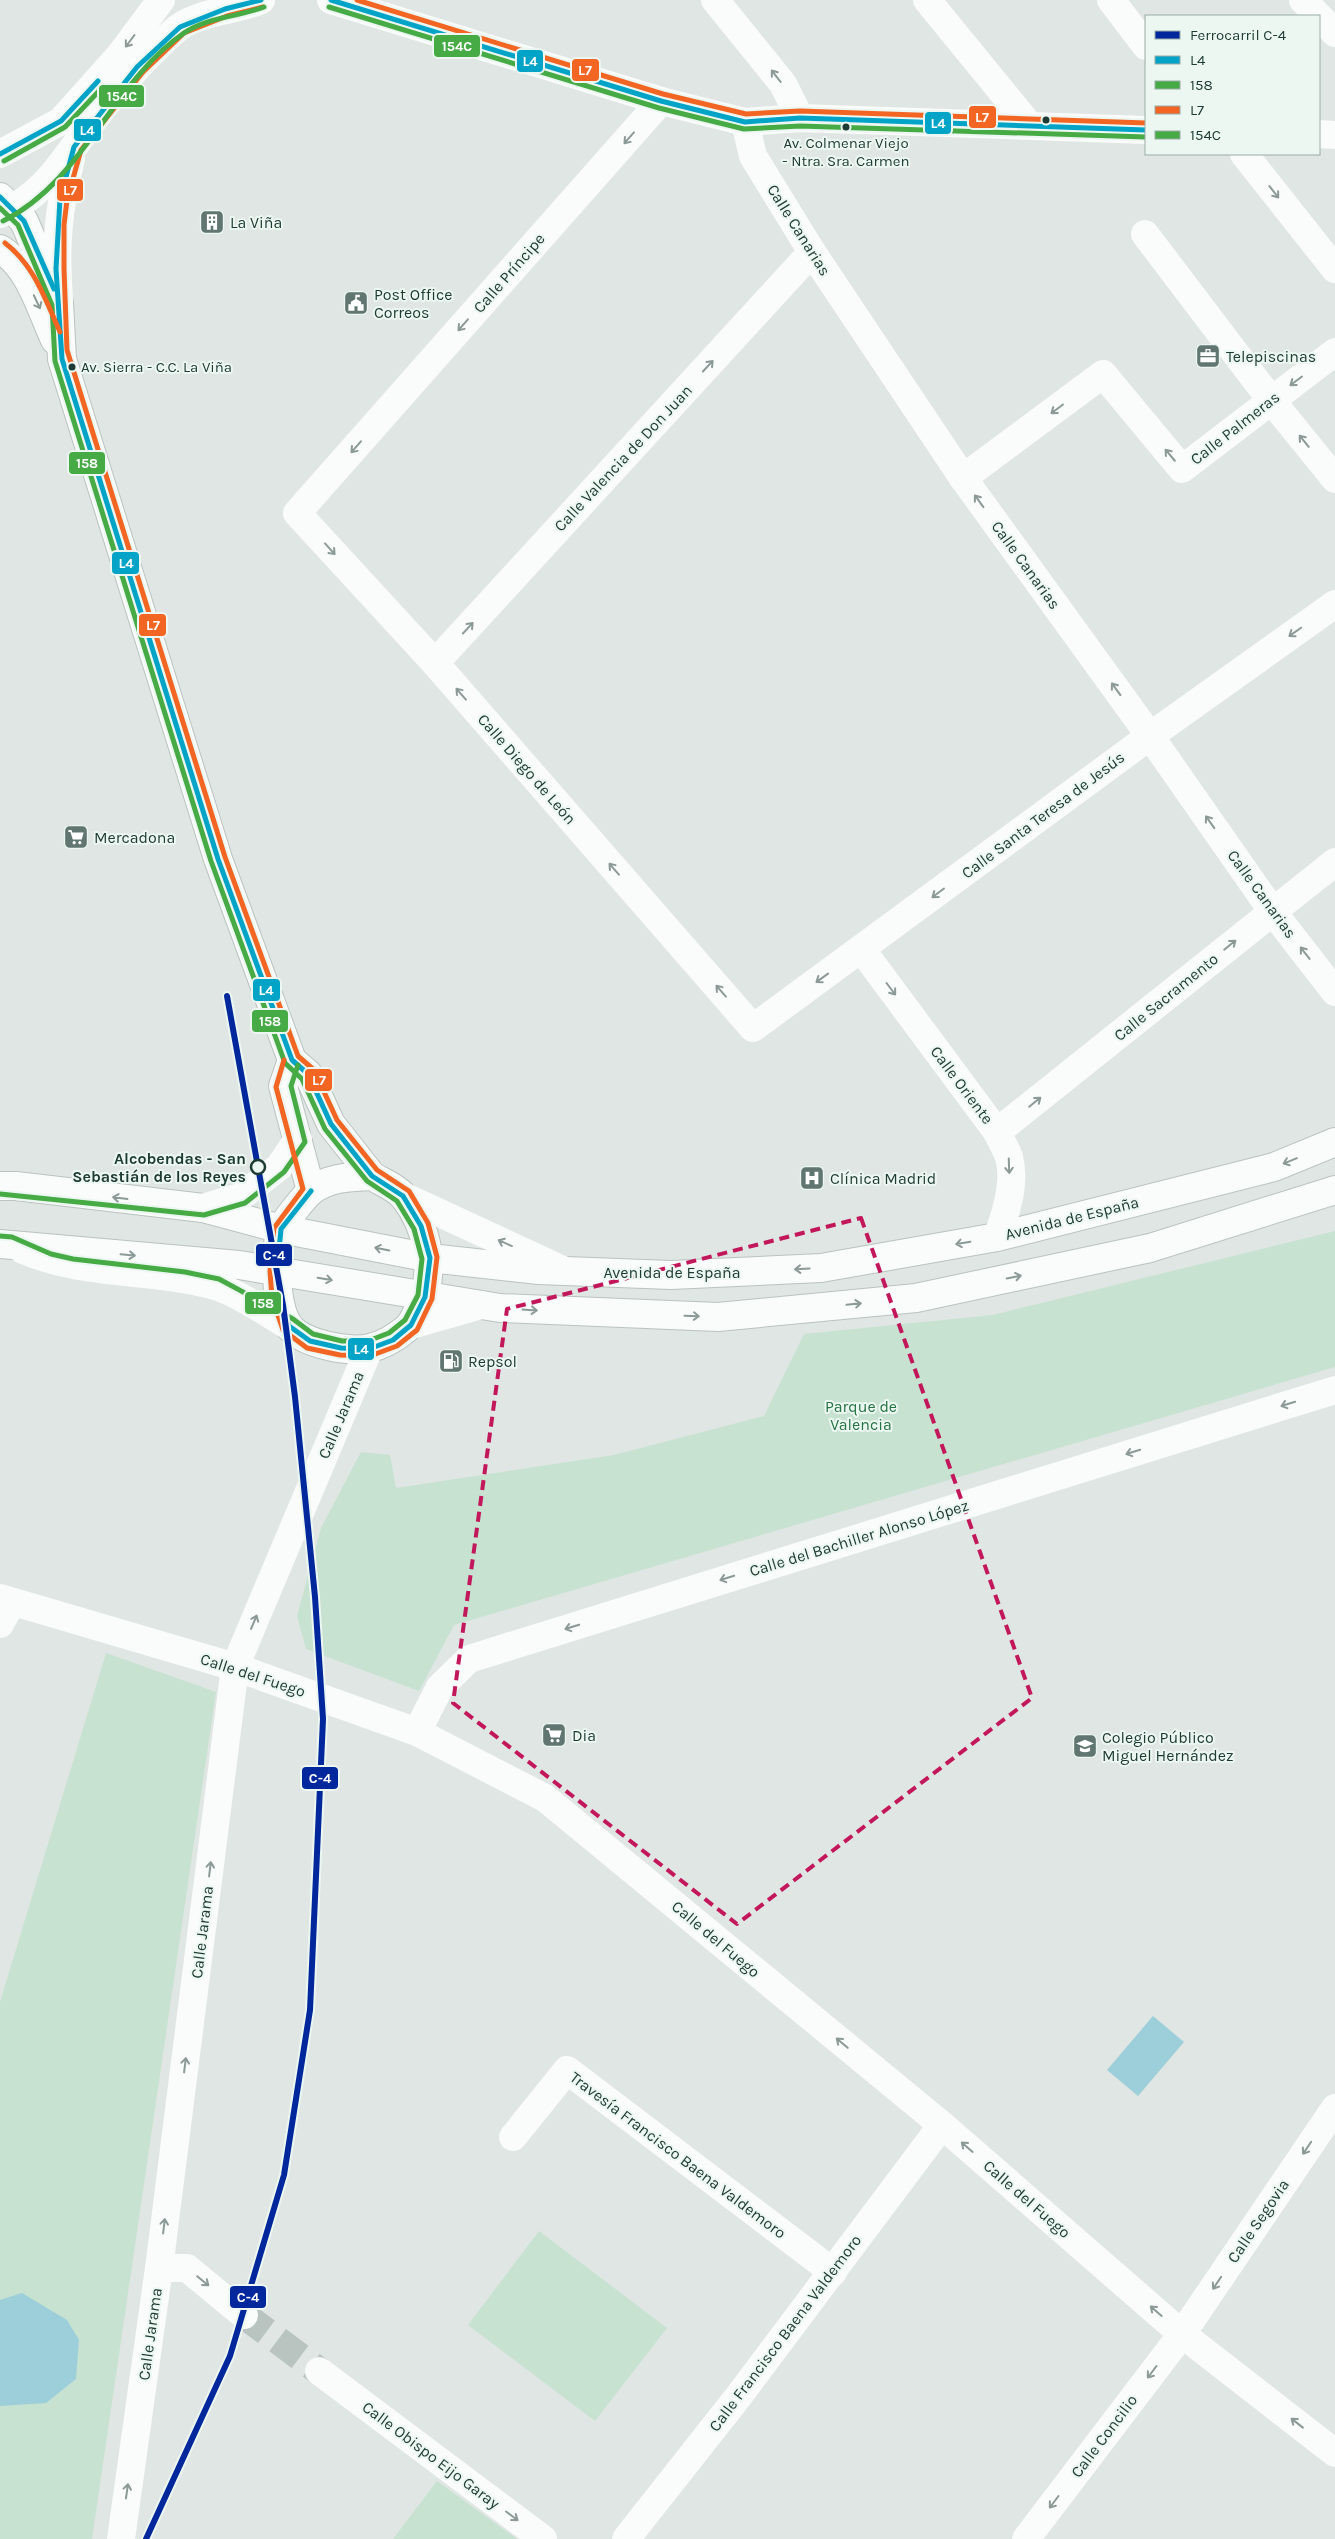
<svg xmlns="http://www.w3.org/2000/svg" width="1335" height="2539" font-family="Karla,sans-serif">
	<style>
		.green { fill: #c7e2d0 }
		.water { fill: #9ccfd9 }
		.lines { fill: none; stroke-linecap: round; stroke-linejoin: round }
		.street-tunnel { stroke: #b9c4c0; stroke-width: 28; stroke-dasharray: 28 14; stroke-linecap: butt }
		.secondary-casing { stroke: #b9c3bf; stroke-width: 30 }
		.street { stroke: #fafbfb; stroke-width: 28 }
		.secondary { stroke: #fafbfb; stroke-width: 28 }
		.bus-1-casing { stroke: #edf7f2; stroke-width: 9 }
		.bus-2-casing { stroke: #edf7f2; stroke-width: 9 }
		.bus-3-casing { stroke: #edf7f2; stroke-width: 9 }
		.bus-4-casing { stroke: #edf7f2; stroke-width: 9 }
		.bus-1 { stroke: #01a3c6; stroke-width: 5 }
		.bus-2 { stroke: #46aa45; stroke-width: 5 }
		.bus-3 { stroke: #f26522; stroke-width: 5 }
		.bus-4 { stroke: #46aa45; stroke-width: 5 }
		.rail-1-casing { stroke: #edf7f2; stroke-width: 10 }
		.rail-1 { stroke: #00289c; stroke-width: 6 }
		.oneway { stroke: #8c9a97 }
		.marked { fill: none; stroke: #c2185b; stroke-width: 4; stroke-dasharray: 10 6; stroke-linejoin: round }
		.bus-dot { fill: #1d3a33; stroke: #edf7f2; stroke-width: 2 }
		.stop-dot { fill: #edf7f2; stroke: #1d3a33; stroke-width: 2.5 }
		.labels { text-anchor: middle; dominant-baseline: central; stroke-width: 4; stroke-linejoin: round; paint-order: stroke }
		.bus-label { font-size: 15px; fill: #1d3a33; stroke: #edf7f2 }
		.poi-label { font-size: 16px; fill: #1d3a33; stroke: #edf7f2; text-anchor: start }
		.street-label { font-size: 16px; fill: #1d3a33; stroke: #edf7f2 }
		.stop-label { font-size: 16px; font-weight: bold; fill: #1d3a33; stroke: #edf7f2; text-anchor: end }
		.park-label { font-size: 16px; fill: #257445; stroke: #edf7f2 }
		.line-badge { stroke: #edf7f2; stroke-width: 2 }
		.badge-label { font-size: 14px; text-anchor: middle; font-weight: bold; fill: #fff }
	</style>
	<rect width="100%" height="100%" fill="#e0e6e3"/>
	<g class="green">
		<path d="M1335,1231V1367L454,1625L419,1691L306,1649L297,1616L321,1528L361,1452L390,1455L396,1488L614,1455L764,1416L804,1334L993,1315Z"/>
		<path d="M106,1653L216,1692L92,2539H0V2002Z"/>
		<path d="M539,2231L667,2328L595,2421L468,2325Z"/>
		<path d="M437,2481L517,2539H393Z"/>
	</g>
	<g class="water">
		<path d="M1153,2016L1184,2042L1138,2096L1107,2070Z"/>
		<path d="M22,2293L67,2320L79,2340L76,2379L46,2403L0,2406V2300Z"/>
	</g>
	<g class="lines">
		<path class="street-tunnel" d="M244,2315L319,2371"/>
		<defs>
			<g id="secondary">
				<path d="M0,197L24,221L59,303L62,359L218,859L292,1060L308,1074L331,1124L372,1176"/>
				<path d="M0,249C30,267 41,310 55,340"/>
				<path d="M292,1060L283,1086L311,1191"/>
				<path d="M372,1176C382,1182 397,1188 404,1197C429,1229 437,1273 418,1310C415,1317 412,1324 406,1329C395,1338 384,1345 370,1348C350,1353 302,1344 289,1326C275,1307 274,1252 281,1230C283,1223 305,1196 311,1191C329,1177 351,1177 372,1176Z"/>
				<path d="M0,1186H16L203,1208L281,1229L430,1258L539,1270L671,1275L821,1268L997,1237L1274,1167L1335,1142"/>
				<path d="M0,1244L239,1265L500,1308L718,1317L916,1298L1150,1248L1335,1190"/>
			</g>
		</defs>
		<use href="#secondary" class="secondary-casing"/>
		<g class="street">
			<path d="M331,0L661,101L745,122L800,118L1146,130"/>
			<path d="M715,0L783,84L800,118"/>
			<path d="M927,0L1030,126"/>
			<path d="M1111,0L1146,46"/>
			<path d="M1303,0L1335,33"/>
			<path d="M661,101L297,513L435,663L753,1028L1150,736L1335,604"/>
			<path d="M745,122L753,156L812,252L963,478L1150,736L1273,912L1335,992"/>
			<path d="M1319,134L1335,135"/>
			<path d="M0,154L61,121L120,55L161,0"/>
			<path d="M1244,154L1335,269"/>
			<path d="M0,214C47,195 66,155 95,118C120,86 147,54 178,28C200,11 238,11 261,0"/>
			<path d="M1145,234L1271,400L1335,479"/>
			<path d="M59,299C55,247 58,209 71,159"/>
			<path d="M963,478L1103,374L1182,469L1335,352"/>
			<path d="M435,663L812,252"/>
			<path d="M862,950L997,1132C1001,1140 1006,1149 1009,1157C1016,1183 1006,1214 997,1237"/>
			<path d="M997,1132L1335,862"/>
			<path d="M403,1196L565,1271"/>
			<path d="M203,1208L240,1197L279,1167L298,1139"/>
			<path d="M23,1250C86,1277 150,1268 215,1286C239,1293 268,1314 289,1326"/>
			<path d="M411,1325L481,1305"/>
			<path d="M0,1598L235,1667L417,1732L545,1798L942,2125L1182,2334L1335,2453"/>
			<path d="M0,1624L12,1602"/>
			<path d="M417,1732L440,1687L469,1659L1335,1390"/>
			<path d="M513,2137L567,2070L833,2272"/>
			<path d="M159,2268H187L244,2315"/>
			<path d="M319,2371L543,2539"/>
			<path d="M121,2539L159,2268L235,1667L369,1349"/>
			<path d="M626,2539L738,2397L942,2125"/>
			<path d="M1026,2539L1182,2334L1335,2108"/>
		</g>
		<use href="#secondary" class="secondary"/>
		<defs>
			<g id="bus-1">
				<path d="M261,0L225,9L180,27L137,67L74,147L60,199L56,269L62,359L218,859L292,1060L308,1074L331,1124L372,1176L403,1196L421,1226L430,1258L425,1297L411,1325L393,1340L369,1349L341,1348L310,1341L289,1326L279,1297L277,1271L281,1229L311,1191"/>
				<path d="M331,0L661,101L745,122L800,118L1146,130"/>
				<path d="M0,154L61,121L98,81"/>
				<path d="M0,197L24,221L54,289"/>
			</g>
			<g id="bus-2">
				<path d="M0,208L18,225L52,305L55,361L211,861L285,1063L302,1079L325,1129L367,1181L397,1201L414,1229L422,1259L418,1295L405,1320L389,1333L368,1341H342L313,1334L293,1319L219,1279L185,1272L73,1259L51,1254L12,1237L0,1236"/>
				<path d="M0,1194L204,1215L245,1203L284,1172L305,1142L291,1086L298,1065"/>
			</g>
			<g id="bus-3">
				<path d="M357,0L663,94L746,114L800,111L1146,123"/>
				<path d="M263,7L227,16L184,33L143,72L81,150L67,200L64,225V269L67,350L225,857L298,1056L314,1070L337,1120L377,1170L409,1191L428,1223L437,1257L432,1299L417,1330L397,1346L370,1356L340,1355L307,1348L283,1330L272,1298L270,1271L274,1228L303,1189L276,1087L284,1060"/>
				<path d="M5,243C34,265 45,299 60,332"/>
			</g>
			<g id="bus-4">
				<path d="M329,7L659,108L744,129L800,126L1146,137"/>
				<path d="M4,161L65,127L99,91"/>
				<path d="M3,221C84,181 111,83 184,33C207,17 238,17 264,7"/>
			</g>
		</defs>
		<use href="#bus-1" class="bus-1-casing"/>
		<use href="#bus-2" class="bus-2-casing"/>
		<use href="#bus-3" class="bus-3-casing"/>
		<use href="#bus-4" class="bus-4-casing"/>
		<use href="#bus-1" class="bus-1"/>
		<use href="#bus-2" class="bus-2"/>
		<use href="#bus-3" class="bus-3"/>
		<use href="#bus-4" class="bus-4"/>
		<defs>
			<path id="rail-1" d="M146,2539L230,2356L284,2175L310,2010L323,1719L315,1597L295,1397L283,1305L227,996"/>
		</defs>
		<use href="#rail-1" class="rail-1-casing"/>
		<use href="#rail-1" class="rail-1"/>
	</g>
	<defs><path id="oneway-shaft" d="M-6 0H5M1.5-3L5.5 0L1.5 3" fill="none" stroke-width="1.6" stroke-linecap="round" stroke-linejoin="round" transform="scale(1.25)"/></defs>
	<g class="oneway">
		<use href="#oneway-shaft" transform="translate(130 41) rotate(127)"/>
		<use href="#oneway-shaft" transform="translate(776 76) rotate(-128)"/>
		<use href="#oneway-shaft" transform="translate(629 138) rotate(131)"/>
		<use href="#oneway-shaft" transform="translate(1274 192) rotate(52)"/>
		<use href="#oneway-shaft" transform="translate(37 302) rotate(65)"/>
		<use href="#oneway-shaft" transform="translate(463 325) rotate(131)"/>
		<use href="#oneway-shaft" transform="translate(708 366) rotate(-47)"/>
		<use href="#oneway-shaft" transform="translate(1296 381) rotate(143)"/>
		<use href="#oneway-shaft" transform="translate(1057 409) rotate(143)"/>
		<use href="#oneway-shaft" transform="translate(1304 441) rotate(-129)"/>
		<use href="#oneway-shaft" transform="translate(356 447) rotate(131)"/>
		<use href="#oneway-shaft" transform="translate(1170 455) rotate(-130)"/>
		<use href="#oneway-shaft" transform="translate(979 501) rotate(-126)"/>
		<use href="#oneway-shaft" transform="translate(330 549) rotate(48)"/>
		<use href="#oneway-shaft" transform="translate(468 628) rotate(-47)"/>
		<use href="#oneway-shaft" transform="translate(1295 632) rotate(145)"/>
		<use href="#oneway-shaft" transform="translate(1116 689) rotate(-126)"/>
		<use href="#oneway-shaft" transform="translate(461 694) rotate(-131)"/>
		<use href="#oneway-shaft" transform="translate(1210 822) rotate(-125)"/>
		<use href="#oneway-shaft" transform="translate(614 869) rotate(-131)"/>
		<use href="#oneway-shaft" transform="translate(938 893) rotate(143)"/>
		<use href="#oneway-shaft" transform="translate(1230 945) rotate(-39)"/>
		<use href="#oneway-shaft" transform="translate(1305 953) rotate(-128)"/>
		<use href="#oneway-shaft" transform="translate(822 978) rotate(144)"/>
		<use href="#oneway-shaft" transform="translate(891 989) rotate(53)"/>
		<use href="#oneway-shaft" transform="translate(721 991) rotate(-131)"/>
		<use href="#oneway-shaft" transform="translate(1035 1102) rotate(-39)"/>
		<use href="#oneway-shaft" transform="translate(1290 1161) rotate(158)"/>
		<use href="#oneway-shaft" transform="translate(1009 1166) rotate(88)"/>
		<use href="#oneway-shaft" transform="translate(120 1198) rotate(-173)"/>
		<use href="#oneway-shaft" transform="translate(505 1243) rotate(-156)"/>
		<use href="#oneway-shaft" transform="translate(963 1243) rotate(170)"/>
		<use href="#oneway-shaft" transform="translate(382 1249) rotate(-169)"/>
		<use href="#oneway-shaft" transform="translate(128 1255) rotate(5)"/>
		<use href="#oneway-shaft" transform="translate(802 1269) rotate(177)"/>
		<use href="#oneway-shaft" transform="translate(1014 1277) rotate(-12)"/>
		<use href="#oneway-shaft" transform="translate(325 1279) rotate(10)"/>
		<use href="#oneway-shaft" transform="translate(854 1304) rotate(-6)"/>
		<use href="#oneway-shaft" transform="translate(530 1310) rotate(4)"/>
		<use href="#oneway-shaft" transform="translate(692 1316) rotate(2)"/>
		<use href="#oneway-shaft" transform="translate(1288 1404) rotate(163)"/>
		<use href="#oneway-shaft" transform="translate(1133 1452) rotate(163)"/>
		<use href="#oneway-shaft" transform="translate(727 1578) rotate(163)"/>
		<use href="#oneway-shaft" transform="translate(254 1622) rotate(-67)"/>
		<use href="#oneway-shaft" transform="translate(572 1627) rotate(163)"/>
		<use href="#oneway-shaft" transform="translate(210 1869) rotate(-83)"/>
		<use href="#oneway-shaft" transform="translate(842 2043) rotate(-140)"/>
		<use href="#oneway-shaft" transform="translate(185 2065) rotate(-83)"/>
		<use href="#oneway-shaft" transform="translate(967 2147) rotate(-139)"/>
		<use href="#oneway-shaft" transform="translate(1307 2148) rotate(124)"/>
		<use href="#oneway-shaft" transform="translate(164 2226) rotate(-83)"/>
		<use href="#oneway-shaft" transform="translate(203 2281) rotate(39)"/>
		<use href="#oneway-shaft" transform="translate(1217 2283) rotate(124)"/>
		<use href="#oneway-shaft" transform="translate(1156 2311) rotate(-139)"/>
		<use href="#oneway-shaft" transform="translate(1152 2372) rotate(127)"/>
		<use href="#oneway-shaft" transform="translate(1297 2423) rotate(-142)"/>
		<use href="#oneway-shaft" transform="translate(127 2491) rotate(-82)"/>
		<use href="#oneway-shaft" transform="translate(1054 2502) rotate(127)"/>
		<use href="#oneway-shaft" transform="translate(512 2516) rotate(37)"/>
	</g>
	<path class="marked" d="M861,1218L1032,1698L737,1924L453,1703L507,1309Z"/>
	<defs>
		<symbol id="building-square" viewBox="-11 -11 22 22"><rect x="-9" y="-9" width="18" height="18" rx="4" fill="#617671" stroke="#edf7f2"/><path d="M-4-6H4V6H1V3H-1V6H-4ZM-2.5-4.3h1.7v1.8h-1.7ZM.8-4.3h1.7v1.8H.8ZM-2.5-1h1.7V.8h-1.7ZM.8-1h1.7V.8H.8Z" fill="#fff"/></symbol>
		<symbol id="civic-square" viewBox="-11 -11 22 22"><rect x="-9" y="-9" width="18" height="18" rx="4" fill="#617671" stroke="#edf7f2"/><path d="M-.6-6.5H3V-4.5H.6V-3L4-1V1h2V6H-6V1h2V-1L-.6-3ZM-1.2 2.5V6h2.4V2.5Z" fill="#fff"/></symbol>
		<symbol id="office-square" viewBox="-11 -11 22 22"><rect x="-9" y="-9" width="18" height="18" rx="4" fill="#617671" stroke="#edf7f2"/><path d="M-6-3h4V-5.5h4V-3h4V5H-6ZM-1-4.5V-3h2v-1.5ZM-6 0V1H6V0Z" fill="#fff"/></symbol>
		<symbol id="supermarket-square" viewBox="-11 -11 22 22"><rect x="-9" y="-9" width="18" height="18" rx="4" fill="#617671" stroke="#edf7f2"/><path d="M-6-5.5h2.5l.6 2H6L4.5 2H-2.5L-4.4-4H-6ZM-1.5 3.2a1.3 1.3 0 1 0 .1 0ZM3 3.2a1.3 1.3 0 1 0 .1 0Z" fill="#fff"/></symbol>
		<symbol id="hospital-square" viewBox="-11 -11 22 22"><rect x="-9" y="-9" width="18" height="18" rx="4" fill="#617671" stroke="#edf7f2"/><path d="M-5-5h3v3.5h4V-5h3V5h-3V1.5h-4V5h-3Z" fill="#fff"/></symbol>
		<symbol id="fuel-square" viewBox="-11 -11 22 22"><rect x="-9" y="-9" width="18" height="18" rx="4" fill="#617671" stroke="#edf7f2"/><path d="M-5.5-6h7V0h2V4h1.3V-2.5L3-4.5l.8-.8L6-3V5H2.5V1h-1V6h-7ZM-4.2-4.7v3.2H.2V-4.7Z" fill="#fff"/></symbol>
		<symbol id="school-square" viewBox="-11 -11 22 22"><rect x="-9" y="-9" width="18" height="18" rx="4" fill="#617671" stroke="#edf7f2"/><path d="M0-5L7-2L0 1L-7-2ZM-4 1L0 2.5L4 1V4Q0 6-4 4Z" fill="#fff"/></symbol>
	</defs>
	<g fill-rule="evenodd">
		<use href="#building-square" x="198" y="208" width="28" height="28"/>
		<use href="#civic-square" x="342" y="289" width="28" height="28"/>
		<use href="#office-square" x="1194" y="342" width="28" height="28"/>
		<use href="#supermarket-square" x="62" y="823" width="28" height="28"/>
		<use href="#hospital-square" x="798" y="1164" width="28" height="28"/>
		<use href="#fuel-square" x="437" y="1347" width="28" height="28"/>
		<use href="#supermarket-square" x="540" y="1721" width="28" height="28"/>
		<use href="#school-square" x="1071" y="1732" width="28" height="28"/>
	</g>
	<g class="bus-dot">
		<circle cx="1046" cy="120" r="4.5"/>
		<circle cx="846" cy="127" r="4.5"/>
		<circle cx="72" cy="367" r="4.5"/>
	</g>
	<circle class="stop-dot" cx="258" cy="1167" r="7"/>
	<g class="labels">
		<g class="bus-label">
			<text x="846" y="143">Av. Colmenar Viejo<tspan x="846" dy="18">- Ntra. Sra. Carmen</tspan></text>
			<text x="81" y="367" text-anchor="start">Av. Sierra - C.C. La Viña</text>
		</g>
		<g class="poi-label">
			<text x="230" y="222">La Viña</text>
			<text x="374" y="294">Post Office<tspan x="374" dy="18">Correos</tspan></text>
			<text x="1226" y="356">Telepiscinas</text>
			<text x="94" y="837">Mercadona</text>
			<text x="830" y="1178">Clínica Madrid</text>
			<text x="468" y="1361">Repsol</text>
			<text x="572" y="1735">Dia</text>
			<text x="1102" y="1737">Colegio Público<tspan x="1102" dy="18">Miguel Hernández</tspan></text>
		</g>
		<g class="street-label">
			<text transform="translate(799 230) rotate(58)">Calle Canarias</text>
			<text transform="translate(509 273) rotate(-49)">Calle Príncipe</text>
			<text transform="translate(1235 428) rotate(-38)">Calle Palmeras</text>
			<text transform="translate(623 458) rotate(-47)">Calle Valencia de Don Juan</text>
			<text transform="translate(1026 565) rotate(54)">Calle Canarias</text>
			<text transform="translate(527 769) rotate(49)">Calle Diego de León</text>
			<text transform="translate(1043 815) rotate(-37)">Calle Santa Teresa de Jesús</text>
			<text transform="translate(1262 894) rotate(54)">Calle Canarias</text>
			<text transform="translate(1166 997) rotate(-39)">Calle Sacramento</text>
			<text transform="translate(962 1085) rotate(53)">Calle Oriente</text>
			<text transform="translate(1072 1218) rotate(-14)">Avenida de España</text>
			<text x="672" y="1272">Avenida de España</text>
			<text transform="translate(341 1415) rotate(-67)">Calle Jarama</text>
			<text transform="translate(859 1538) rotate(-17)">Calle del Bachiller Alonso López</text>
			<text transform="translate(253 1675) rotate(18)">Calle del Fuego</text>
			<text transform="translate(202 1932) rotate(-83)">Calle Jarama</text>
			<text transform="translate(716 1939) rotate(40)">Calle del Fuego</text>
			<text transform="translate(678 2155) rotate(37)">Travesía Francisco Baena Valdemoro</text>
			<text transform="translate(1027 2199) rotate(41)">Calle del Fuego</text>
			<text transform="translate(1258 2221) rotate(-56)">Calle Segovia</text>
			<text transform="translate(785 2333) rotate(-53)">Calle Francisco Baena Valdemoro</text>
			<text transform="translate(150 2334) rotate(-82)">Calle Jarama</text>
			<text transform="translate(1104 2436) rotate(-53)">Calle Concilio</text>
			<text transform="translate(431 2455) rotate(37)">Calle Obispo Eijo Garay</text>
		</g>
		<g class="stop-label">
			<text x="246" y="1158">Alcobendas - San<tspan x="246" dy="18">Sebastián de los Reyes</tspan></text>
		</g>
		<g class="park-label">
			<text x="861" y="1406">Parque de<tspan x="861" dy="18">Valencia</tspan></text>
		</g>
	</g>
	<g class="line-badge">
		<rect x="433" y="34" width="48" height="24" rx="5" fill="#46aa45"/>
		<rect x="516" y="49" width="28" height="24" rx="5" fill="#01a3c6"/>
		<rect x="571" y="58" width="29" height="24" rx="5" fill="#f26522"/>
		<rect x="98" y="84" width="47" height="24" rx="5" fill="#46aa45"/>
		<rect x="968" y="105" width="29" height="24" rx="5" fill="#f26522"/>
		<rect x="924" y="111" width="28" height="24" rx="5" fill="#01a3c6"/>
		<rect x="73" y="118" width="29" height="24" rx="5" fill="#01a3c6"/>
		<rect x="56" y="178" width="28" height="24" rx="5" fill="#f26522"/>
		<rect x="68" y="451" width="38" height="24" rx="5" fill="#46aa45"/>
		<rect x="111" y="551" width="29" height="24" rx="5" fill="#01a3c6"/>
		<rect x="138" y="613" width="29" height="24" rx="5" fill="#f26522"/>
		<rect x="252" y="978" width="29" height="24" rx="5" fill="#01a3c6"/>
		<rect x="251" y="1009" width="38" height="24" rx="5" fill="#46aa45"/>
		<rect x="304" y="1068" width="29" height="24" rx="5" fill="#f26522"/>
		<rect x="255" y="1243" width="38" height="24" rx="5" fill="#00289c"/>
		<rect x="244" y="1291" width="38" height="24" rx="5" fill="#46aa45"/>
		<rect x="347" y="1337" width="28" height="24" rx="5" fill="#01a3c6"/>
		<rect x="301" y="1766" width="38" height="24" rx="5" fill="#00289c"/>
		<rect x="229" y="2285" width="38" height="24" rx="5" fill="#00289c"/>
	</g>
	<g class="badge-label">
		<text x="457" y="51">154C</text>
		<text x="530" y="66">L4</text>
		<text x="585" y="75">L7</text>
		<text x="122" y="101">154C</text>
		<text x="982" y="122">L7</text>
		<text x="938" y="128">L4</text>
		<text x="87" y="135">L4</text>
		<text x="70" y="195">L7</text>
		<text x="87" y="468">158</text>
		<text x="126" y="568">L4</text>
		<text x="153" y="630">L7</text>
		<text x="266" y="995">L4</text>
		<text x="270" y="1026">158</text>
		<text x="319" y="1085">L7</text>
		<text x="274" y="1260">C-4</text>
		<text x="263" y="1308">158</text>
		<text x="361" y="1354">L4</text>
		<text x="320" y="1783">C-4</text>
		<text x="248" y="2302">C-4</text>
	</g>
	<rect x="1145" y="15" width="175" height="140" fill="#edf7f2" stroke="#9aaba6"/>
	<rect x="1155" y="31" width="25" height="8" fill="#00289c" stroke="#9aaba6"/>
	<text x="1190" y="40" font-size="15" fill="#1d3a33">Ferrocarril C-4</text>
	<rect x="1155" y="56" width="25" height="8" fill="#01a3c6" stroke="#9aaba6"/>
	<text x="1190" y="65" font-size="15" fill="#1d3a33">L4</text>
	<rect x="1155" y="81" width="25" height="8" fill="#46aa45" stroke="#9aaba6"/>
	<text x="1190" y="90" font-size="15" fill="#1d3a33">158</text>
	<rect x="1155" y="106" width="25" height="8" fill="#f26522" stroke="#9aaba6"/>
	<text x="1190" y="115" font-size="15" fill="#1d3a33">L7</text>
	<rect x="1155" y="131" width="25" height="8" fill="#46aa45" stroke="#9aaba6"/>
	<text x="1190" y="140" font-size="15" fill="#1d3a33">154C</text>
</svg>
